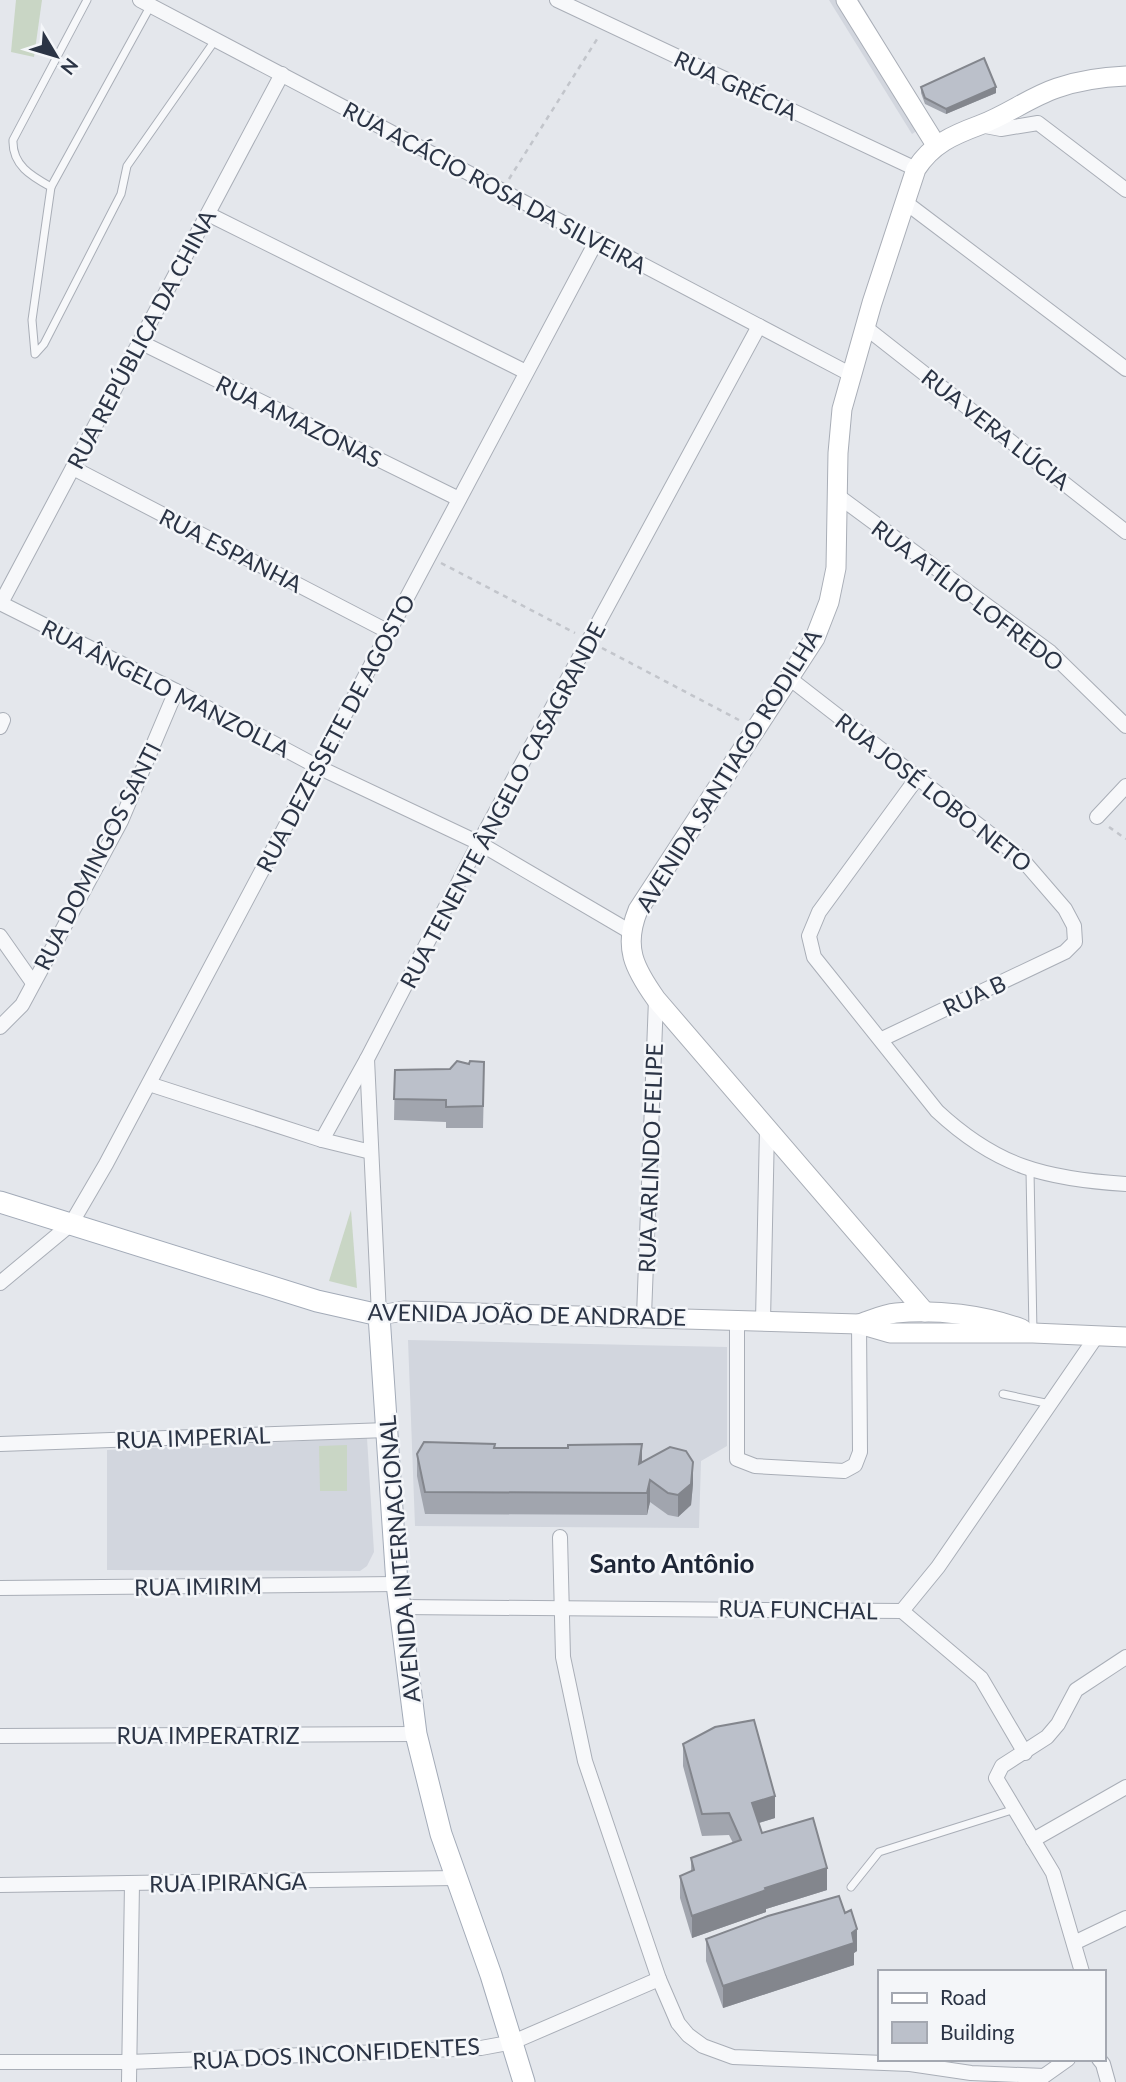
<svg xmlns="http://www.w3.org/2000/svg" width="1126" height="2082" font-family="Lato,sans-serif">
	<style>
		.built { fill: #d2d6de }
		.green { fill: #c9d6c5 }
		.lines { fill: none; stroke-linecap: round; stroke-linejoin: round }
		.service-casing { stroke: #a9aeb7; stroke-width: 9 }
		.minor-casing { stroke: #a9aeb7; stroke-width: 16 }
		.secondary-casing { stroke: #a9aeb7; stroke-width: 21 }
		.primary-casing { stroke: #a3abb8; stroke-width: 23 }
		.path { stroke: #c2c5cb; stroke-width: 2.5; stroke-dasharray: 5 5; stroke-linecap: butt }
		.service { stroke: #f7f8fa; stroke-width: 7 }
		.minor { stroke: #f7f8fa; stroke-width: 14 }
		.secondary { stroke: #fff; stroke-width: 19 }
		.primary { stroke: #fff; stroke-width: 21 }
		.wall { fill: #a1a5ae }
		.shaded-wall { fill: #83868d }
		.building { fill: #bbc0ca; stroke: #83868d; stroke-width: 2 }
		.labels { text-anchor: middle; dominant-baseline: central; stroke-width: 5; stroke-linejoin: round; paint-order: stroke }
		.street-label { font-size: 23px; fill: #2b3445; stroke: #f4f6f9 }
		.quarter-label { font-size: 26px; font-weight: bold; fill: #1d2536; stroke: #f4f6f9 }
	</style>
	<rect width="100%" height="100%" fill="#e4e7ec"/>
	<g class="built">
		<path d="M829,0H859L931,121L912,134Z"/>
		<path d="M408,1340L727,1347V1446L701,1461L699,1528L415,1526Z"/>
		<path d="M367,1438L374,1552L367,1566L360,1571L107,1570V1450Z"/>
	</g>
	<g class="green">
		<path d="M16,0H42L34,57L11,52Z"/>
		<path d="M351,1210L357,1288L329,1281Z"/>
		<path d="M347,1445V1491H320L319,1446Z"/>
	</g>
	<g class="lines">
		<defs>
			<g id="service">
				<path d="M87,0L13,140C12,165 31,176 51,187L32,320L35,354L44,344L121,194L127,166L216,39"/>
				<path d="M51,187L151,5"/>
				<path d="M1030,1171L1033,1332"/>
				<path d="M1003,1394L1050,1404"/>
				<path d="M851,1887L879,1852L1015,1809"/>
			</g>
			<g id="minor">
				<path d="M140,0L850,374"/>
				<path d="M557,0L916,169"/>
				<path d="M980,125L1001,129L1038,123L1126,190"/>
				<path d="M905,202L1126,369"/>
				<path d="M208,214L526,372"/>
				<path d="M865,327L1126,532"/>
				<path d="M140,342L459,499"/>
				<path d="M73,468L389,632"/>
				<path d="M838,496L1050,652L1126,726"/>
				<path d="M0,603L176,691L318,767L479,843L629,931"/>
				<path d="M1,603L282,74"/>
				<path d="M789,678L1021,858L1065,909L1074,926L1075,942L1065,952L882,1039"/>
				<path d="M0,727L3,720"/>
				<path d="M917,778L819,912L809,936L814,957L937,1111C997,1167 1046,1179 1126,1184"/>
				<path d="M1097,817L1126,786"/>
				<path d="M0,936L33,983"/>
				<path d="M0,1027L22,1005L121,821L176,691"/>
				<path d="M149,1084L322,1140L371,1152"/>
				<path d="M322,1140L367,1059"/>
				<path d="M0,1283L71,1224L106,1164L597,240"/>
				<path d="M379,1315L367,1059L479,843L759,326"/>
				<path d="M644,1316L656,999"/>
				<path d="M737,1319V1459L755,1466L844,1471L855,1465L860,1452L859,1324"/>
				<path d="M763,1321L767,1128"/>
				<path d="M0,1444L387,1430"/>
				<path d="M560,1537L563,1657L585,1761L659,1979L678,2023L688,2035L703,2046L733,2057L910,2064L971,2073L1044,2076L1068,2059"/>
				<path d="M0,1588L397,1584"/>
				<path d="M400,1607L902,1611L938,1567L1096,1337"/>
				<path d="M902,1611L981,1678L1025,1753"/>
				<path d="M0,1736L416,1734"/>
				<path d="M1033,1840L1126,1787"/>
				<path d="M0,1885L455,1878"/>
				<path d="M1074,1943L1126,1918"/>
				<path d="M1082,1972L1053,1873L996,1778L1002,1766L1047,1737L1058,1724L1076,1690L1126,1657"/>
				<path d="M1099,2059L1103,2064L1108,2082"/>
				<path d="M0,2062H129L481,2048L513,2042L659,1979"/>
				<path d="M129,2082L132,1883"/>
			</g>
			<g id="secondary">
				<path d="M846,0L936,145"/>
				<path d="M925,1312L656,999C634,968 623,947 638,910L815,638L829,602L836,568L838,453L842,409L872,303L916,169C932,144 953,135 980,125C1007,115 1030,97 1057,88C1080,80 1102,77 1126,76"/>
				<path d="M379,1315L404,1311L859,1324L890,1333H1033L1126,1337"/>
				<path d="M859,1324C871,1320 884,1314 896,1313C937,1309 984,1315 1022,1329"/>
			</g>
			<path id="primary" d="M0,1202L317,1301L379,1315L397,1584L416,1734L441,1834L491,1975L524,2082"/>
		</defs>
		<use href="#service" class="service-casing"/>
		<use href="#minor" class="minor-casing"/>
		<use href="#secondary" class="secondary-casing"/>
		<use href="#primary" class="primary-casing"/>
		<g class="path">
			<path d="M509,179L599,36"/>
			<path d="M441,563L575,633"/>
			<path d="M602,648L739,720"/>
			<path d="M1109,827L1126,839"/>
		</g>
		<use href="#service" class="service"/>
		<use href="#minor" class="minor"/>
		<use href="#secondary" class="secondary"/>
		<use href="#primary" class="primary"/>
	</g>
	<g class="wall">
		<path d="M921,87L996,93L946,114L925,104L921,93Z"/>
		<path d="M395,1070L484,1084L483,1128H446V1122L394,1120Z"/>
		<path d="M495,1448L642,1462L693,1484L691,1505L678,1517L668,1515L650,1502L647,1515L425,1514L417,1476V1454Z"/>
		<path d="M683,1744L775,1818L759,1823L762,1833L827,1890L766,1909V1912L692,1938L680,1898V1876L691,1871V1858L733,1843L729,1835L702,1836L683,1766Z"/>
		<path d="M706,1939L857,1951L854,1953V1965L723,2008L706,1961Z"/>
	</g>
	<g class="shaded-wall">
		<path d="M996,87V93L946,114V109Z"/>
		<path d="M642,1444V1466L639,1464Z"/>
		<path d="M693,1462V1484L691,1505L678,1517V1495Z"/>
		<path d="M650,1480V1502L647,1515V1493Z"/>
		<path d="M775,1796V1818L752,1825V1803Z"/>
		<path d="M827,1868V1890L766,1909V1912L692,1938V1916L765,1888Z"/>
		<path d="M857,1929V1951L854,1953V1965L723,2008V1986L852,1933Z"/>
	</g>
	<g class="building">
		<path d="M984,58L996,87L946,109L925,98L921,87Z"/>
		<path d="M457,1061L469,1064L470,1061L484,1062L483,1106L446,1107V1100L394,1099L395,1070L450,1069Z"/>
		<path d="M424,1442L495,1444L494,1448H568V1445L642,1444L639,1464L670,1447L686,1451L693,1462L691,1484L678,1495L668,1493L650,1480L647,1493L425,1492L417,1454Z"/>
		<path d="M754,1720L775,1796L752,1803L762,1833L813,1818L827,1868L765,1888L766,1890L692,1916L680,1876L694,1870L691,1858L741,1840L729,1813L702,1814L683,1744L715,1727Z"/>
		<path d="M839,1896L845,1913L851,1910L857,1929L852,1933L854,1943L723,1986L706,1939L768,1916Z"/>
	</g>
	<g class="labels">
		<g class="street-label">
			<text transform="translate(736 85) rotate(25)">RUA GRÉCIA</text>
			<text transform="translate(495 187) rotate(28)">RUA ACÁCIO ROSA DA SILVEIRA</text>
			<text transform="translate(141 339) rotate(-62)">RUA REPÚBLICA DA CHINA</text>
			<text transform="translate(299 421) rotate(26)">RUA AMAZONAS</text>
			<text transform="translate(996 429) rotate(38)">RUA VERA LÚCIA</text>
			<text transform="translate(231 550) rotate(27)">RUA ESPANHA</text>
			<text transform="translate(968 595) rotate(37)">RUA ATÍLIO LOFREDO</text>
			<text transform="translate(166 688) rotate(27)">RUA ÂNGELO MANZOLLA</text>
			<text transform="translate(335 733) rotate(-62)">RUA DEZESSETE DE AGOSTO</text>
			<text transform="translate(728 770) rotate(-58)">AVENIDA SANTIAGO RODILHA</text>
			<text transform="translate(934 792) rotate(38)">RUA JOSÉ LOBO NETO</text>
			<text transform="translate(502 805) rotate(-62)">RUA TENENTE ÂNGELO CASAGRANDE</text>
			<text transform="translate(97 856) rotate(-63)">RUA DOMINGOS SANTI</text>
			<text transform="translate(974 995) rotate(-25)">RUA B</text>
			<text transform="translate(650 1158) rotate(-88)">RUA ARLINDO FELIPE</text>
			<text transform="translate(527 1314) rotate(1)">AVENIDA JOÃO DE ANDRADE</text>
			<text transform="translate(193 1437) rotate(-2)">RUA IMPERIAL</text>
			<text transform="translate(399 1559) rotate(-95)">AVENIDA INTERNACIONAL</text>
			<text transform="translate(198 1586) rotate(-1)">RUA IMIRIM</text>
			<text transform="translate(798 1609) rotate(1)">RUA FUNCHAL</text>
			<text x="208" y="1735">RUA IMPERATRIZ</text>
			<text transform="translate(228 1882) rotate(-1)">RUA IPIRANGA</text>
			<text transform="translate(336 2053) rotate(-3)">RUA DOS INCONFIDENTES</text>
		</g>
		<g class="quarter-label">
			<text x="672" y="1563">Santo Antônio</text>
		</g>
	</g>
	<rect x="878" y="1970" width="228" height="91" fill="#f4f6f9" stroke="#a4a8b1" stroke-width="2"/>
	<rect x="892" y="1993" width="35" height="10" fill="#ffffff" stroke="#a4a8b1" stroke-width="2"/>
	<text x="940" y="2005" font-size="21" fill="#2b3445">Road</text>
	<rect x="892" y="2022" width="35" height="21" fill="#bbc0ca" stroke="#a4a8b1" stroke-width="2"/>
	<text x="940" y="2040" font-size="21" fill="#2b3445">Building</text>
	<g transform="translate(56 56) rotate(128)" stroke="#f4f6f9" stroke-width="5" paint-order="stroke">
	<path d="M0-5L12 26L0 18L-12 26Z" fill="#2b3445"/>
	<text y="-10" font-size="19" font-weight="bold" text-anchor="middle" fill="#2b3445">N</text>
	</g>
</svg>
